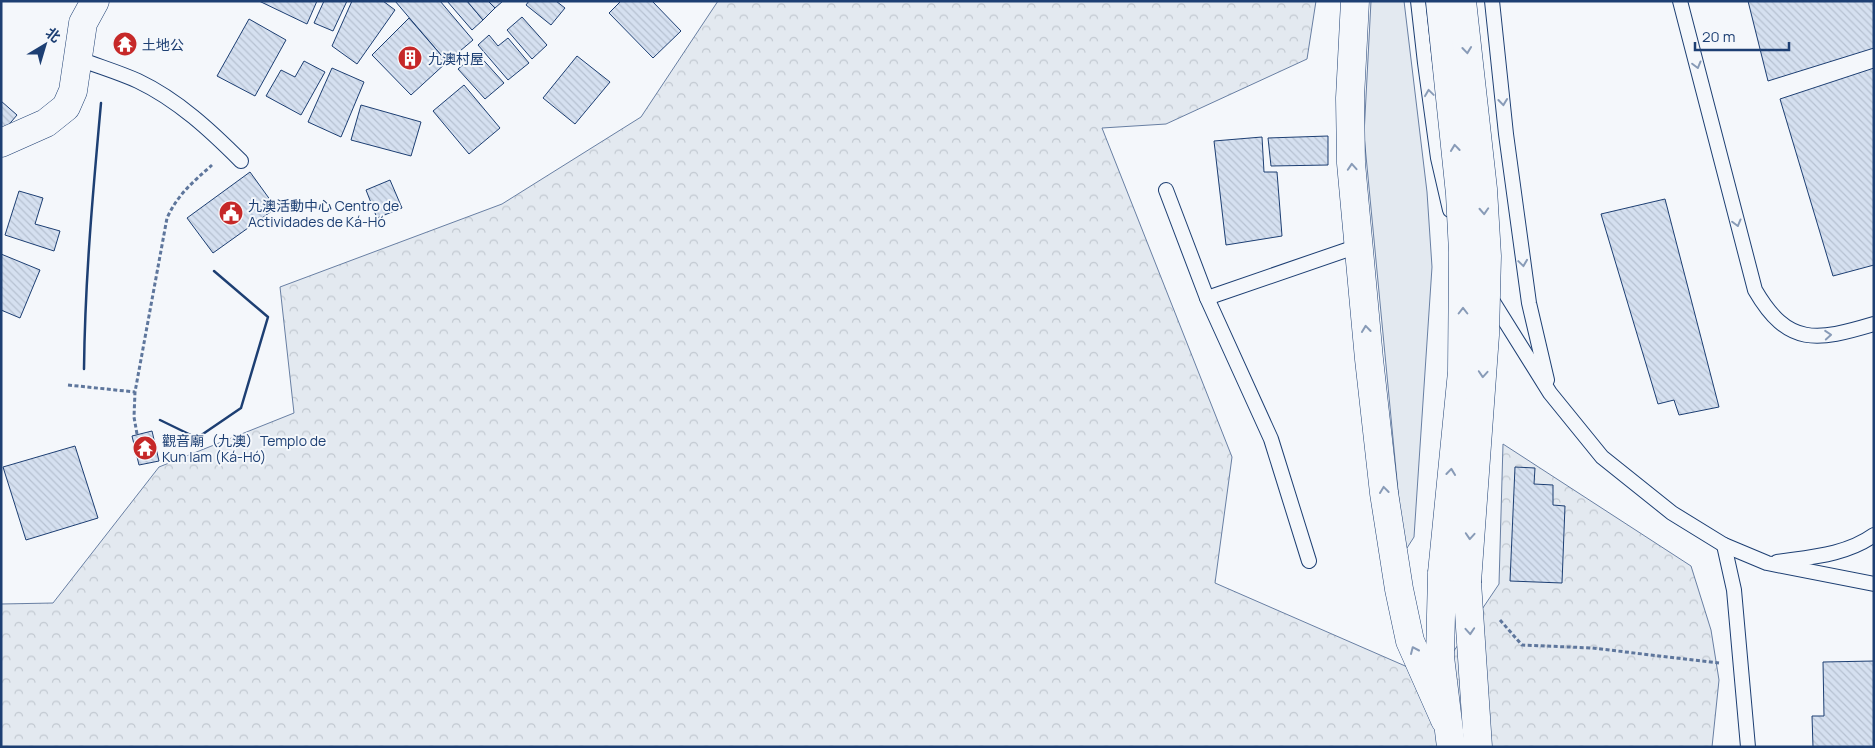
<svg xmlns="http://www.w3.org/2000/svg" width="1875" height="748" font-family="Manrope,'Noto Sans SC',sans-serif">
	<style>
		.green { fill: #e3e9f0; stroke: #687fa3 }
		.forest { fill: url(#forest-crowns); stroke: #687fa3 }
		.building { fill: url(#building-back-hatch); stroke: #1d3f73 }
		.lines { fill: none; stroke-linecap: round; stroke-linejoin: round }
		.lane-casing { stroke: #1d3f73; stroke-width: 16 }
		.street-casing { stroke: #1d3f73; stroke-width: 29 }
		.secondary-casing { stroke: #1d3f73; stroke-width: 29 }
		.path { stroke: #5e769c; stroke-width: 3; stroke-dasharray: 4 2.5; stroke-linecap: butt }
		.lane { stroke: #f4f7fb; stroke-width: 14 }
		.street { stroke: #f4f7fb; stroke-width: 28 }
		.secondary { stroke: #f4f7fb; stroke-width: 28 }
		.secondary-bridge-casing { stroke: #1d3f73; stroke-width: 29; stroke-linecap: butt }
		.secondary-bridge { stroke: #f4f7fb; stroke-width: 28 }
		.wall { stroke: #1d3f73; stroke-width: 2.5 }
		.oneway { stroke: #889bb7 }
		.labels { text-anchor: middle; dominant-baseline: central; stroke-width: 4; stroke-linejoin: round; paint-order: stroke }
		.poi-label { font-size: 14px; fill: #1d3f73; stroke: #f4f7fb; text-anchor: start }
	</style>
	<defs>
		<pattern id="forest-crowns" width="20" height="18" patternUnits="userSpaceOnUse" patternTransform="scale(1.25)"><rect width="20" height="18" fill="#e3e9f0"/><path d="M2 6a3 3 0 1 1 6 0M12 15a3 3 0 1 1 6 0" fill="none" stroke="#c2c9d1"/></pattern>
		<pattern id="building-back-hatch" width="6" height="6" patternUnits="userSpaceOnUse" patternTransform="scale(1.25)"><rect width="6" height="6" fill="#d5e0f0"/><path d="M-1 5l2 2M0 0l6 6M5-1l2 2" fill="none" stroke="#b6c1d1"/></pattern>
	</defs>
	<rect width="100%" height="100%" fill="#f4f7fb"/>
	<path class="green" d="M1371,1H1404L1427,192L1432,267L1414,537L1407,548L1403,543L1364,135Z"/>
	<path class="forest" d="M718,1H1316L1307,59L1166,124L1102,128L1232,457L1215,583L1435,679L1499,584L1503,444L1691,566L1711,630L1719,680L1712,747H1V604L53,603L159,467L294,413L280,287L502,204L641,117Z"/>
	<g class="building">
		<path d="M259,1H317L307,24Z"/>
		<path d="M324,1H347L333,31L314,23Z"/>
		<path d="M352,1H383L395,10L357,64L332,46Z"/>
		<path d="M395,1H440L473,40L447,62Z"/>
		<path d="M447,1H467L483,20L472,30Z"/>
		<path d="M467,1H488L495,8L483,20Z"/>
		<path d="M488,1H503L495,8Z"/>
		<path d="M529,1H556L565,8L551,25L526,5Z"/>
		<path d="M621,1H652L681,31L653,58L609,13Z"/>
		<path d="M1748,1H1874V48L1768,81Z"/>
		<path d="M522,17L547,45L532,59L507,30Z"/>
		<path d="M409,18L447,62L411,95L372,55Z"/>
		<path d="M249,19L286,40L255,96L217,76Z"/>
		<path d="M489,35L498,46L508,38L529,63L508,80L478,45Z"/>
		<path d="M477,53L504,83L485,99L458,69Z"/>
		<path d="M577,56L610,82L575,124L543,98Z"/>
		<path d="M304,61L325,72L301,115L266,96L281,70L295,77Z"/>
		<path d="M332,68L364,82L341,137L308,122Z"/>
		<path d="M1874,68V265L1833,276L1780,99Z"/>
		<path d="M464,85L500,128L469,154L433,111Z"/>
		<path d="M1,101L17,115L1,134Z"/>
		<path d="M361,105L421,122L411,156L351,140Z"/>
		<path d="M1328,136V165L1271,166L1268,138Z"/>
		<path d="M1262,137L1264,172H1277L1282,236L1226,245L1214,141Z"/>
		<path d="M250,172L276,208L213,253L187,218Z"/>
		<path d="M390,180L402,208L377,218L366,190Z"/>
		<path d="M19,191L43,198L35,224L60,231L54,251L5,235Z"/>
		<path d="M1665,199L1719,407L1679,415L1674,400L1658,404L1601,214Z"/>
		<path d="M1,254L40,270L20,318L1,310Z"/>
		<path d="M152,431L159,461L139,465L132,436Z"/>
		<path d="M75,446L98,518L26,540L3,467Z"/>
		<path d="M1515,467L1535,468L1534,484L1553,485V505L1565,506L1562,583L1510,581Z"/>
		<path d="M1874,661V747H1813L1812,716H1824L1823,662Z"/>
	</g>
	<g class="lines">
		<defs>
			<g id="lane">
				<path d="M1418,1L1425,63L1438,158L1450,210"/>
				<path d="M1492,1L1506,134L1529,303L1547,380"/>
				<path d="M1680,1L1755,290C1788,347 1817,341 1874,324"/>
				<path d="M77,58C97,66 118,72 138,81C178,100 211,131 241,161"/>
				<path d="M1166,190L1207,298L1271,439L1309,561"/>
				<path d="M1490,297L1550,393L1602,457L1672,513L1724,545L1767,563L1874,584"/>
				<path d="M1207,298L1358,246"/>
				<path d="M1724,545L1734,590L1748,747"/>
				<path d="M1777,562C1811,557 1846,555 1874,535"/>
			</g>
			<g id="street">
				<path d="M1355,1L1350,98L1351,163L1369,359L1384,493L1399,589L1410,641L1445,720"/>
				<path d="M1,143L46,123L66,107L73,91L83,23L95,1"/>
			</g>
			<g id="secondary">
				<path d="M1442,573L1440,657L1451,747"/>
				<path d="M1467,582L1478,747"/>
			</g>
		</defs>
		<use href="#lane" class="lane-casing"/>
		<use href="#street" class="street-casing"/>
		<use href="#secondary" class="secondary-casing"/>
		<g class="path">
			<path d="M68,385L135,392"/>
			<path d="M137,434L134,417L135,392L167,218C178,194 193,182 212,165"/>
			<path d="M1500,620L1522,645L1592,648L1719,663"/>
		</g>
		<use href="#lane" class="lane"/>
		<use href="#street" class="street"/>
		<use href="#secondary" class="secondary"/>
		<defs>
			<g id="secondary-bridge">
				<path d="M1440,1L1460,194L1463,252L1462,372L1442,573"/>
				<path d="M1462,1L1483,189L1487,256L1485,335L1467,582"/>
			</g>
		</defs>
		<use href="#secondary-bridge" class="secondary-bridge-casing"/>
		<use href="#secondary-bridge" class="secondary-bridge"/>
		<g class="wall">
			<path d="M84,369C85,279 93,191 101,103"/>
			<path d="M160,420L197,438L241,408L268,317L214,271"/>
		</g>
	</g>
	<defs><path id="oneway-chevron" d="M-2-3.5L2.5 0L-2 3.5" fill="none" stroke-width="1.6" stroke-linecap="round" stroke-linejoin="round" transform="scale(1.25)"/></defs>
	<g class="oneway">
		<use href="#oneway-chevron" transform="translate(1467 50) rotate(84)"/>
		<use href="#oneway-chevron" transform="translate(1697 65) rotate(75)"/>
		<use href="#oneway-chevron" transform="translate(1429 93) rotate(-98)"/>
		<use href="#oneway-chevron" transform="translate(1503 102) rotate(84)"/>
		<use href="#oneway-chevron" transform="translate(1455 148) rotate(-96)"/>
		<use href="#oneway-chevron" transform="translate(1352 167) rotate(-94)"/>
		<use href="#oneway-chevron" transform="translate(1484 211) rotate(87)"/>
		<use href="#oneway-chevron" transform="translate(1737 223) rotate(75)"/>
		<use href="#oneway-chevron" transform="translate(1523 263) rotate(82)"/>
		<use href="#oneway-chevron" transform="translate(1463 311) rotate(-90)"/>
		<use href="#oneway-chevron" transform="translate(1366 329) rotate(-96)"/>
		<use href="#oneway-chevron" transform="translate(1828 335) rotate(-4)"/>
		<use href="#oneway-chevron" transform="translate(1483 374) rotate(94)"/>
		<use href="#oneway-chevron" transform="translate(1451 472) rotate(-84)"/>
		<use href="#oneway-chevron" transform="translate(1384 490) rotate(-97)"/>
		<use href="#oneway-chevron" transform="translate(1470 536) rotate(94)"/>
		<use href="#oneway-chevron" transform="translate(1470 631) rotate(86)"/>
		<use href="#oneway-chevron" transform="translate(1414 650) rotate(-114)"/>
	</g>
	<defs>
		<symbol id="temple-disc" viewBox="-11 -11 22 22"><circle r="9.5" fill="#c62828" stroke="#f4f7fb"/><path d="M0-6L5-2H3V0L6.5 2.5H4V6H1.5V3h-3V6H-4V2.5H-6.5L-3 0V-2H-5Z" fill="#fff"/></symbol>
		<symbol id="building-disc" viewBox="-11 -11 22 22"><circle r="9.5" fill="#c62828" stroke="#f4f7fb"/><path d="M-4-6H4V6H1V3H-1V6H-4ZM-2.5-4.3h1.7v1.8h-1.7ZM.8-4.3h1.7v1.8H.8ZM-2.5-1h1.7V.8h-1.7ZM.8-1h1.7V.8H.8Z" fill="#fff"/></symbol>
		<symbol id="civic-disc" viewBox="-11 -11 22 22"><circle r="9.5" fill="#c62828" stroke="#f4f7fb"/><path d="M-.6-6.5H3V-4.5H.6V-3L4-1V1h2V6H-6V1h2V-1L-.6-3ZM-1.2 2.5V6h2.4V2.5Z" fill="#fff"/></symbol>
	</defs>
	<g fill-rule="evenodd">
		<use href="#temple-disc" x="111" y="30" width="28" height="28"/>
		<use href="#building-disc" x="396" y="44" width="28" height="28"/>
		<use href="#civic-disc" x="217" y="199" width="28" height="28"/>
		<use href="#temple-disc" x="131" y="434" width="28" height="28"/>
	</g>
	<g class="labels">
		<g class="poi-label">
			<text x="142" y="44">土地公</text>
			<text x="428" y="58">九澳村屋</text>
			<text x="248" y="205">九澳活動中心 Centro de<tspan x="248" dy="16">Actividades de Ká-Hó</tspan></text>
			<text x="162" y="440">觀音廟（九澳）Templo de<tspan x="162" dy="16">Kun Iam (Ká-Hó)</tspan></text>
		</g>
	</g>
	<rect width="1875" height="748" fill="none" stroke="#1d3f73" stroke-width="5"/>
	<g transform="translate(45 45) rotate(38)" stroke="#f4f7fb" stroke-width="4" paint-order="stroke">
	<path d="M0-4L9 19L0 12L-9 19Z" fill="#1d3f73"/>
	<text y="-8" font-size="14" font-weight="bold" text-anchor="middle" fill="#1d3f73">北</text>
	</g>
	<path d="M1695 42v8h94v-8" fill="none" stroke="#1d3f73" stroke-width="2.5"/>
	<text x="1702" y="42" font-size="15" fill="#1d3f73" stroke="#f4f7fb" stroke-width="4" paint-order="stroke">20 m</text>
</svg>
